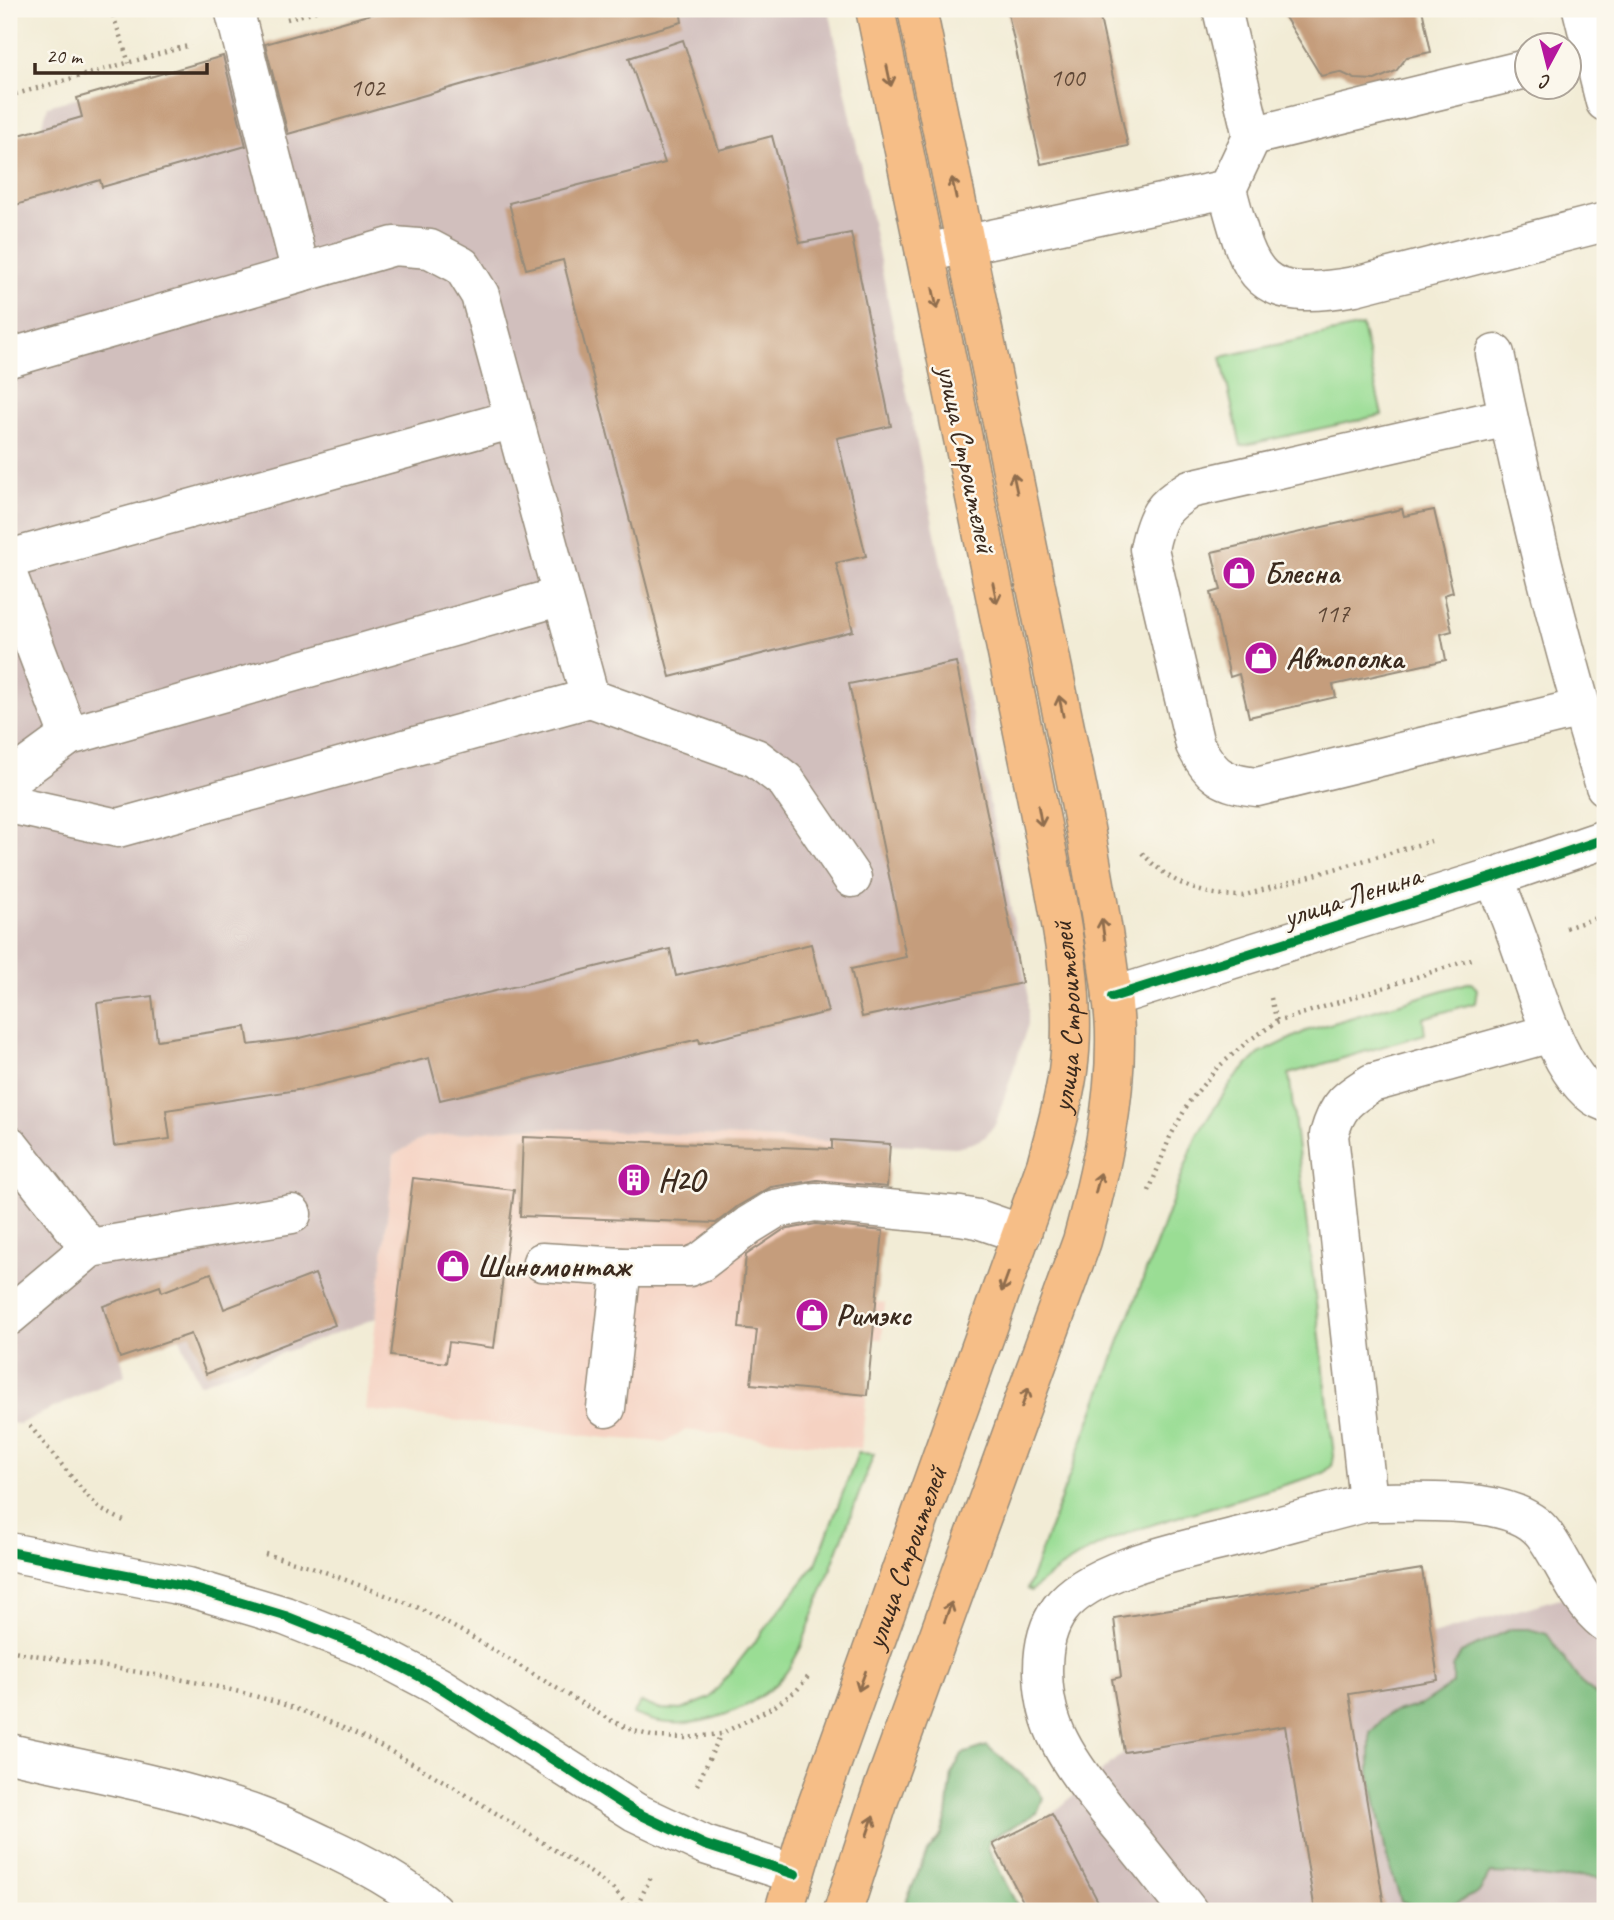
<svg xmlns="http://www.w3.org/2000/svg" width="1614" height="1920" font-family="Caveat,sans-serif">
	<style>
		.built { fill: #f5d2c2 }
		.industrial { fill: #d1bfbd }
		.green { fill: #9add94; stroke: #6a8459; stroke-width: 2 }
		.forest { fill: #7bbc7e; stroke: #5b734e; stroke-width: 2 }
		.building { fill: #c59d7c }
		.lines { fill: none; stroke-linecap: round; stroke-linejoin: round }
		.minor-casing { stroke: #968b7a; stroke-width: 41 }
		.major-casing { stroke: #968b7a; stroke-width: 41 }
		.path { stroke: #968b7a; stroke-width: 4.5; stroke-dasharray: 2 5; stroke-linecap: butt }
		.minor { stroke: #fff; stroke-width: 38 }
		.major { stroke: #f6be87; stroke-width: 38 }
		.cycleway-casing { stroke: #fbf7ec; stroke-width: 15 }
		.cycleway { stroke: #00873e; stroke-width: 10 }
		.oneway { stroke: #8f6d4d }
		.labels { text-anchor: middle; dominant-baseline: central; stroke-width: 5; stroke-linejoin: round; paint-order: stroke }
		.number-label { font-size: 26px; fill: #5e4736 }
		.street-label { font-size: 30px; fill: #3b2a1e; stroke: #fbf7ec }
		.poi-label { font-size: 30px; font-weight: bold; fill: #3b2a1e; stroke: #fbf7ec; text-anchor: start }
	</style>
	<rect width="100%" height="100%" fill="#fbf7ec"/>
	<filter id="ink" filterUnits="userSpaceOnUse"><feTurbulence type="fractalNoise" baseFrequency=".0143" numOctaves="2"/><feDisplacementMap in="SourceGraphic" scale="14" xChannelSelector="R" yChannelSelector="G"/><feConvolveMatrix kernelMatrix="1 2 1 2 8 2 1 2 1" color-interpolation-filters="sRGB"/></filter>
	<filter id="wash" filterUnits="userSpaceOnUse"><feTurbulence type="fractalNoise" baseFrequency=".00686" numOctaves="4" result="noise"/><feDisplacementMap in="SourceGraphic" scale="28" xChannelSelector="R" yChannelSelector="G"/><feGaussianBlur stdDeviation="1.57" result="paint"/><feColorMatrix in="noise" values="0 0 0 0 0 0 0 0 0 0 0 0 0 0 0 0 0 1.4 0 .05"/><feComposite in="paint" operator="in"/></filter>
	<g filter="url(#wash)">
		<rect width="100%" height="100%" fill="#f2ecd6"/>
		<path class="built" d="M524,1127L890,1144L888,1178H883L876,1247L881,1248L876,1302L885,1303L882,1339H872L861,1449L685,1430L666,1442L607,1438L366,1410L394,1155L425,1137Z"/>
		<g class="industrial">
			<path d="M389,9H829L1028,993V1024L996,1123L985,1137L973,1143L956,1147L524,1127L425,1137L394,1155L376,1318L199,1384L180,1338L177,1339L121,1358L125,1375L19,1424L9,1423V138L41,129L48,106Z"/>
			<path d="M1422,1569L1432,1635L1605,1585V1911H1028L993,1844L1052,1814L1124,1752L1112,1679L1121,1677L1114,1618Z"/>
		</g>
		<g class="green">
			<path d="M1362,326L1382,415L1241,446L1221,357Z"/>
			<path d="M1471,982L1477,989L1475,1003L1423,1018L1425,1034L1289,1074L1334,1456L1332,1465L1324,1473C1284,1485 1245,1497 1205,1509C1136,1529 1087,1542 1031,1591L1027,1589L1197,1135L1233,1080L1259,1054L1306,1031Z"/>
			<path d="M858,1453L874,1454L801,1647C796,1656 791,1667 784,1675C756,1708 703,1729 660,1722C651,1721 642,1717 633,1714L641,1702L658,1709L682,1710L710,1698L816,1564Z"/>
		</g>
		<g class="forest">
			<path d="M1511,1629H1529L1547,1634L1581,1683L1605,1702V1878L1582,1876L1555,1879L1518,1874L1491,1873L1479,1892L1453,1904L1420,1908L1401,1901L1387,1858L1370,1773V1733L1388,1714L1421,1705L1453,1684V1667L1461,1653Z"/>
			<path d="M987,1746L1034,1785L1043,1798L1037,1813L990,1839L988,1848L1020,1911H902L927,1852L941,1835L947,1816L952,1773L962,1754Z"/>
		</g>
		<g id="blocks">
			<g class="building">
				<path d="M389,9H680L682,22L288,134L265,44Z"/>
				<path d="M1007,9H1098L1128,146L1041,164Z"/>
				<path d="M1280,9H1422L1431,52L1407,57L1396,71L1375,80L1355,79L1340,72L1321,76Z"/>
				<path d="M683,40L719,150L772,136L800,243L851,233L891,426L837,438L866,556L836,563L853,631L670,677L563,260L526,269L509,203L665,163L629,58Z"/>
				<path d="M223,56L246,146L102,187L100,180L9,207V138L82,117L77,98Z"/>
				<path d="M1402,509L1404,516L1434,510L1453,592L1444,595L1452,631L1441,634L1446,660L1333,685L1336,697L1249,717L1239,674L1230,677L1211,593L1221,590L1212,552Z"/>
				<path d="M956,662L1022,983L862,1017L851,969L906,957L849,684Z"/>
				<path d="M811,944L828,1012L700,1043L699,1039L440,1100L429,1058L304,1089L166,1110L170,1139L114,1146L97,1003L152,996L157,1040L246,1027L249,1045L296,1039L670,949L676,976Z"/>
				<path d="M523,1137L832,1149V1140L890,1144L887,1187L817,1180L771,1187L738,1206L716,1223L520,1216Z"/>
				<path d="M413,1178L514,1190L494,1348L449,1342L446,1363L391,1356Z"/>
				<path d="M816,1224L883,1231L867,1395L751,1384L757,1330L739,1328L746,1255L783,1230Z"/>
				<path d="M211,1273L224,1309L315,1274L335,1325L206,1374L191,1334L120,1358L103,1306L160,1286L162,1292Z"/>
				<path d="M1422,1569L1438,1680L1349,1694L1385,1911H1315L1285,1726L1124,1752L1112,1679L1121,1677L1114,1618Z"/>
				<path d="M1052,1814L1072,1852L1103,1911H1028L993,1844Z"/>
			</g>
		</g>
	</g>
	<g filter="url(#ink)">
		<use href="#blocks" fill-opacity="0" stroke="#968b7a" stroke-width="2"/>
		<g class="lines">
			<defs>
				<g id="minor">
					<path d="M234,9L301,273"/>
					<path d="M1582,9L1605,102"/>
					<path d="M1252,136L1526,69"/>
					<path d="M1227,189C1250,275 1255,304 1355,286L1605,222"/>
					<path d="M925,253L1227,189L1252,136L1222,9"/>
					<path d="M1495,354C1525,498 1561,646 1605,786"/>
					<path d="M9,358L394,246L430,249L462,266L480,295L590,698L756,758L786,781L852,878"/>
					<path d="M1508,417L1190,489C1161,507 1156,516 1149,549L1195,745C1212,776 1221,783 1257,787L1581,708"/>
					<path d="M9,559L514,419"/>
					<path d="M9,578L69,736"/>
					<path d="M9,780L69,736L562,596"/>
					<path d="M9,804L118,828L590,698"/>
					<path d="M1494,877C1503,901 1513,924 1521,948C1536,990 1561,1086 1605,1102"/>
					<path d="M1112,997L1494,877L1605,839"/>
					<path d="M9,1145L90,1248L292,1214"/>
					<path d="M542,1262L622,1267H689L701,1262L749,1225L775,1209L815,1202L960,1216L978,1219L1022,1234"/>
					<path d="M9,1316L90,1248"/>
					<path d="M606,1408L622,1267"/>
					<path d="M1368,1502C1415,1503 1514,1493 1544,1534C1565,1563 1577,1600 1605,1622"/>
					<path d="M9,1552L188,1587L285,1616L368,1649L438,1686L635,1812L705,1845L795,1874"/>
					<path d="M9,1753C93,1772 180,1787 261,1817C283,1825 303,1835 324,1845C363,1863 401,1883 433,1911"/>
					<path d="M1188,1911C1163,1879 1138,1847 1112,1816C1094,1793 1073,1768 1060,1742C1041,1706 1034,1644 1060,1609C1091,1567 1191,1549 1240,1536C1282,1525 1325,1513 1368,1502L1329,1135C1337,1105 1347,1098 1372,1083L1551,1033"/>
				</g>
				<g id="major">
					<path id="s1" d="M784,1911L807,1833L1046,1165C1054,1134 1064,1103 1068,1071C1080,986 1053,884 1037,800L875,9"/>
					<path d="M843,1911L880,1797L1082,1241C1100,1174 1116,1106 1115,1035C1115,1012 1111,989 1108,966C1100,907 1089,849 1078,791L917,9"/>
				</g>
			</defs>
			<use href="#minor" class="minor-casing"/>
			<use href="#major" class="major-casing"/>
			<g class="path">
				<path d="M111,9L129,63"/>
				<path d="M287,19L323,9"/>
				<path d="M9,96L191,45"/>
				<path d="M1142,853C1171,884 1200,896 1242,896L1431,841"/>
				<path d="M1566,928L1605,915"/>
				<path d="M1271,998L1277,1022"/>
				<path d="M1149,1191L1170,1137L1189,1102L1216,1069L1248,1041L1277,1022L1472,959"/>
				<path d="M30,1426L84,1492L100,1509L124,1521"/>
				<path d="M265,1554L309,1566L417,1607L465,1633L608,1719L634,1731L655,1737L685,1738L721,1734L775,1706L797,1690L808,1677"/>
				<path d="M9,1650C110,1671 217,1677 315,1716C412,1755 498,1816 587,1870L613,1889L633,1911"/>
				<path d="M697,1785L721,1734"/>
				<path d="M634,1911L652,1875"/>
			</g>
			<use href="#minor" class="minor"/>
			<use href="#major" class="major"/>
			<defs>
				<g id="cycleway">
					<path d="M1112,997L1494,877L1605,839"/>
					<path d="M9,1552L188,1587L285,1616L368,1649L438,1686L635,1812L705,1845L795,1874"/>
				</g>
			</defs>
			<use href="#cycleway" class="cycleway-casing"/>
			<use href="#cycleway" class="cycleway"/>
		</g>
		<defs><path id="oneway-shaft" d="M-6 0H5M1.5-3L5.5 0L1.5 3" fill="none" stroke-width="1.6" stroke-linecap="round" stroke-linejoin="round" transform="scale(1.75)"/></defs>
		<g class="oneway">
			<use href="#oneway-shaft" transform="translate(889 76) rotate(78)"/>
			<use href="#oneway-shaft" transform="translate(954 188) rotate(-102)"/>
			<use href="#oneway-shaft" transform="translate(935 299) rotate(78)"/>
			<use href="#oneway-shaft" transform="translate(1015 483) rotate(-102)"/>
			<use href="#oneway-shaft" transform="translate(995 593) rotate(78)"/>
			<use href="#oneway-shaft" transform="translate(1061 706) rotate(-102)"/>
			<use href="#oneway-shaft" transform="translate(1040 816) rotate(80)"/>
			<use href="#oneway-shaft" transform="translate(1103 929) rotate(-98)"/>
			<use href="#oneway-shaft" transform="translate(1098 1183) rotate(-75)"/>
			<use href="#oneway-shaft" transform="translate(1005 1282) rotate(110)"/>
			<use href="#oneway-shaft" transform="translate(1025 1398) rotate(-70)"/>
			<use href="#oneway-shaft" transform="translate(948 1612) rotate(-70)"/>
			<use href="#oneway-shaft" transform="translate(862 1681) rotate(110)"/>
			<use href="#oneway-shaft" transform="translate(870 1826) rotate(-71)"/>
		</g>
	</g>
	<defs>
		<symbol id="shop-disc" viewBox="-11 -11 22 22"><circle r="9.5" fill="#b5179e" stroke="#fbf7ec"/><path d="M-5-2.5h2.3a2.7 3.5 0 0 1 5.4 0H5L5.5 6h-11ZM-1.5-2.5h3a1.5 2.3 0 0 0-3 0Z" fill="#fff"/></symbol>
		<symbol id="building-disc" viewBox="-11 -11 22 22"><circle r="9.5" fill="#b5179e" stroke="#fbf7ec"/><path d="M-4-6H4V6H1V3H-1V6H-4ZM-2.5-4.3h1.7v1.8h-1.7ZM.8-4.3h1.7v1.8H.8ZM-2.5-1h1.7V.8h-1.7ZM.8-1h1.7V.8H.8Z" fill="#fff"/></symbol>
	</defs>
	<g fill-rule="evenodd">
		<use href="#shop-disc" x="1220" y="554" width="38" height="38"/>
		<use href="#shop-disc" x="1242" y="639" width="38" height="38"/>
		<use href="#building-disc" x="615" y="1161" width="38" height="38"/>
		<use href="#shop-disc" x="434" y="1247" width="38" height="38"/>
		<use href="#shop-disc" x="793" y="1296" width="38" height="38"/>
	</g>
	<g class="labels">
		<g class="number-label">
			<text x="1067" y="77">100</text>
			<text x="367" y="87">102</text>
			<text x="1332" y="613">117</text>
		</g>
		<g class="street-label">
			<text transform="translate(967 459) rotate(78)">улица Строителей</text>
			<text transform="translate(1352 896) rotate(-18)">улица Ленина</text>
			<text stroke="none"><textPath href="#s1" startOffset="942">улица Строителей</textPath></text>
			<text stroke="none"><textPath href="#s1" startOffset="374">улица Строителей</textPath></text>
		</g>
		<g class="poi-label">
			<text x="1264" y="573">Блесна</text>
			<text x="1286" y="658">Автополка</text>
			<text x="658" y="1180">H2O</text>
			<text x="477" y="1266">Шиномонтаж</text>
			<text x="836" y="1315">Римэкс</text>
		</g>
	</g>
	<rect width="1614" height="1920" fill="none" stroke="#fbf7ec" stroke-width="35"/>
	<g transform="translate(1548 66) rotate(187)"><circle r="33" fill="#fbf7ec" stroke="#aea59a" stroke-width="2"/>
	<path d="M0-5L12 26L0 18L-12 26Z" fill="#b5179e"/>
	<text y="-10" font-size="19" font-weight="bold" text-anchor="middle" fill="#3b2a1e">С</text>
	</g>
	<path d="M35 63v10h172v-10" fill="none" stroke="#3b2a1e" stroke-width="3.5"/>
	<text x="46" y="63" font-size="21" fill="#3b2a1e" stroke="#fbf7ec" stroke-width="5" paint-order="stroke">20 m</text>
</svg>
